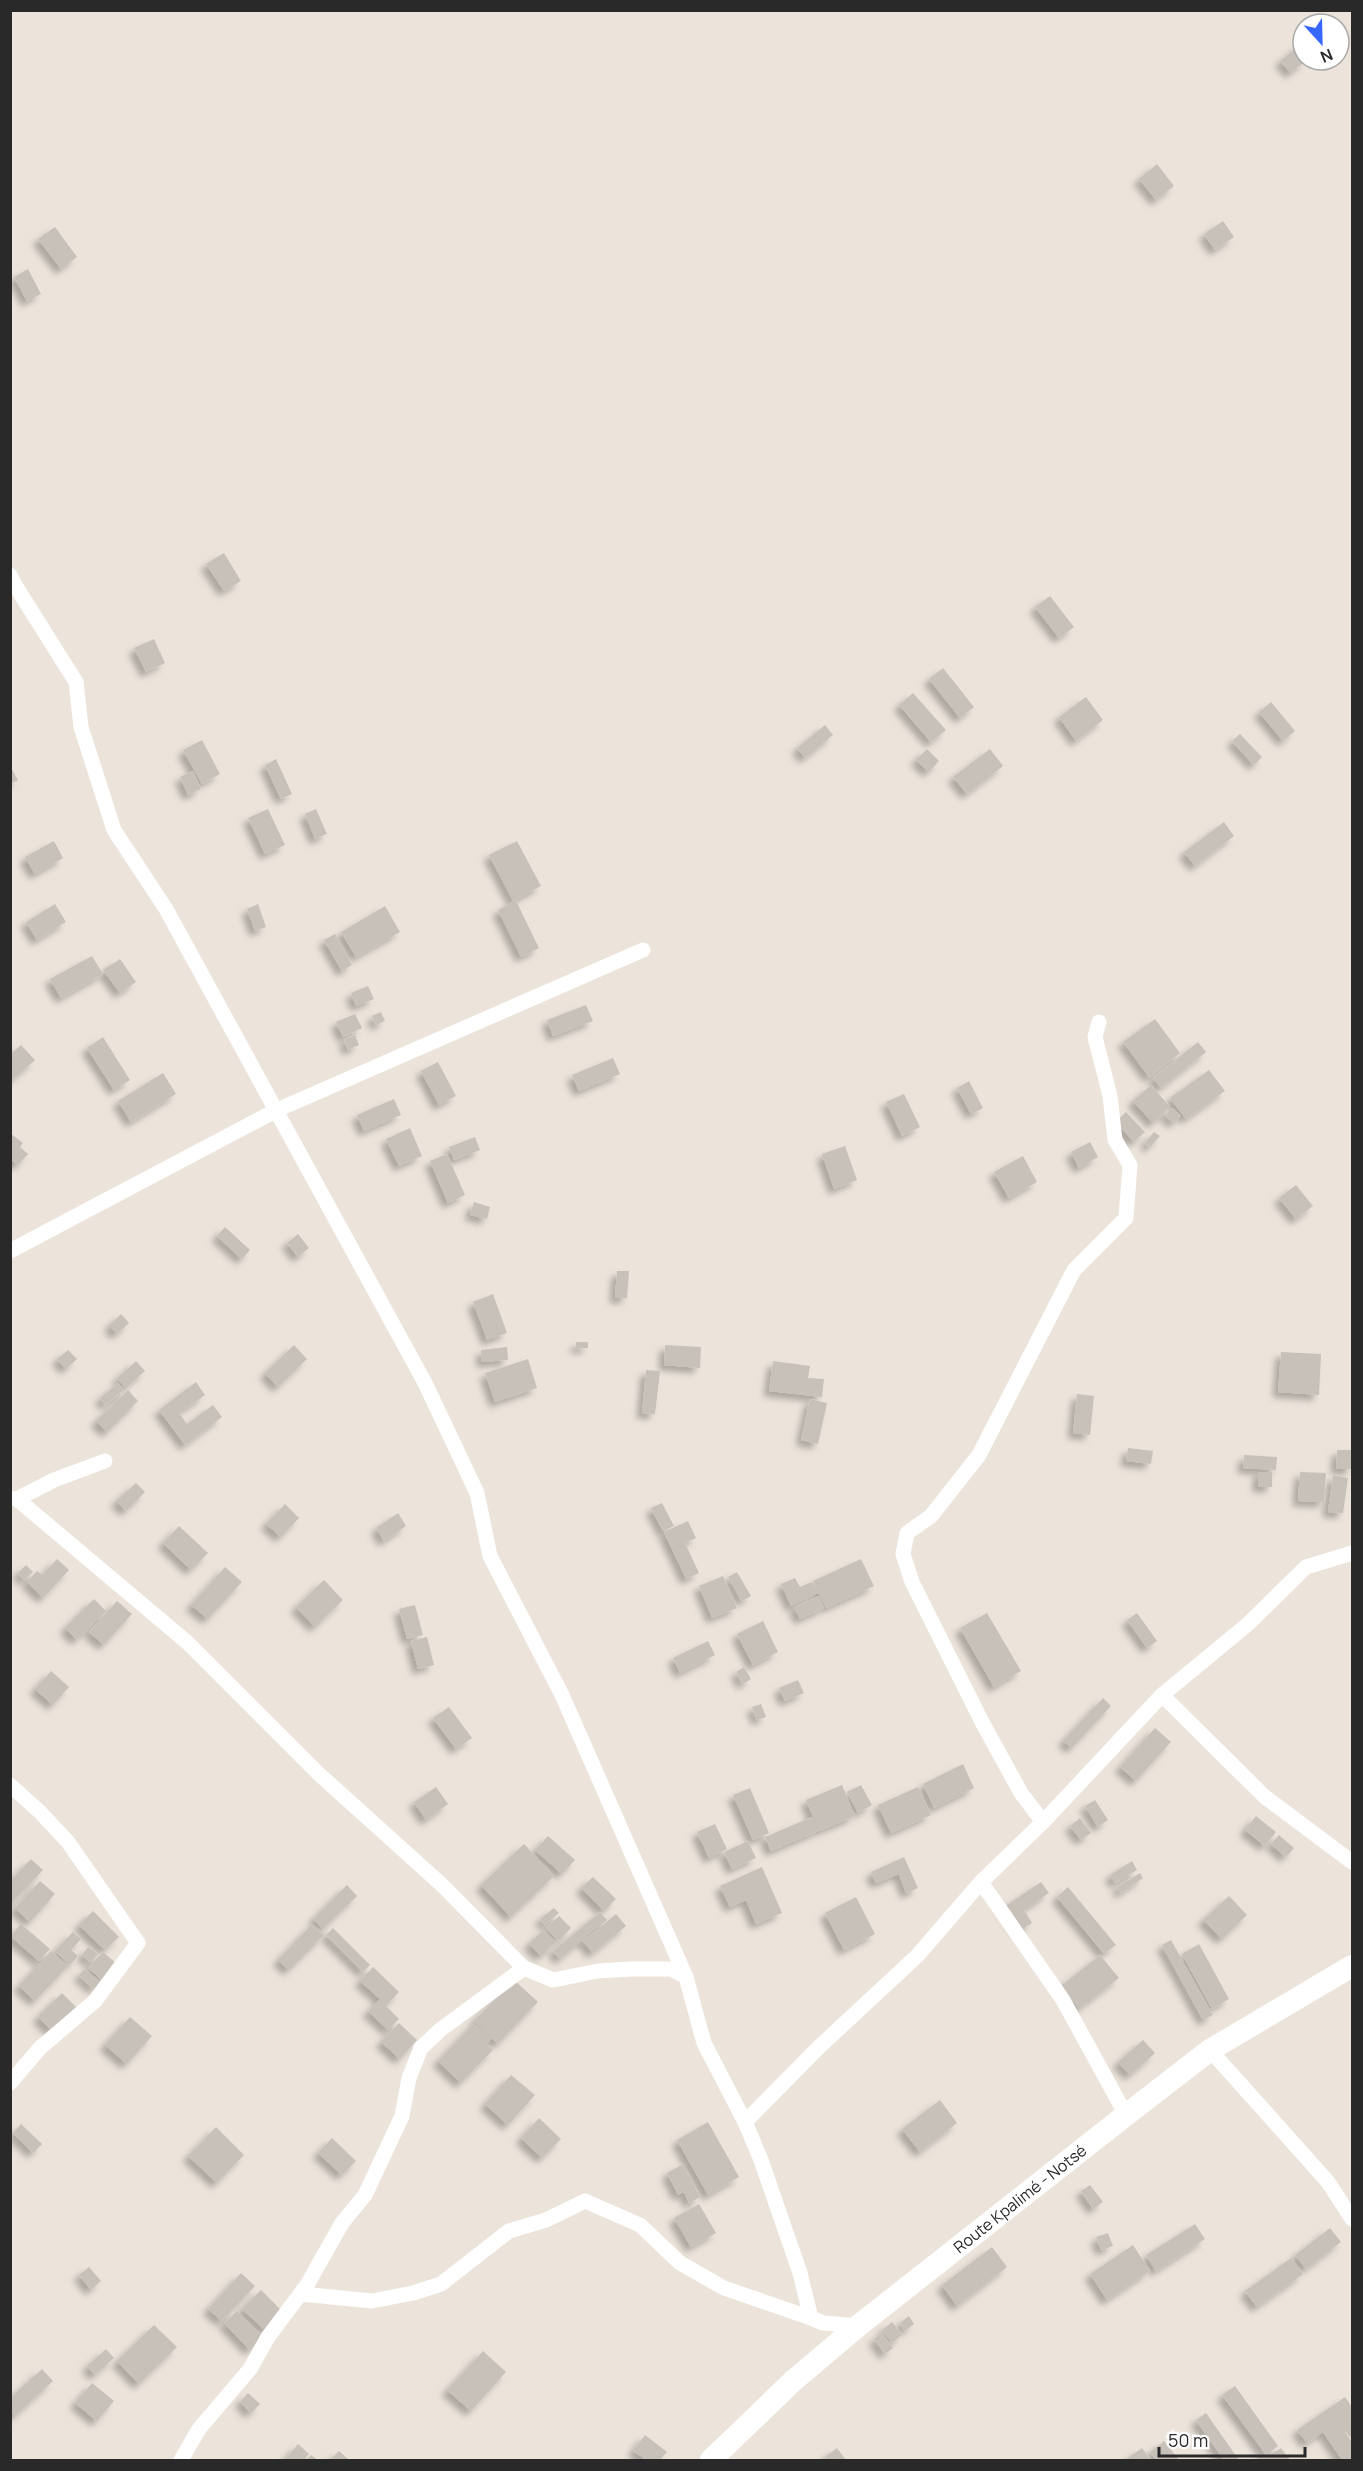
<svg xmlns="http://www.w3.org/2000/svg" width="1363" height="2471" font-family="Manrope,sans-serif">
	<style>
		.building { fill: #c7c1ba; filter: url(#shadow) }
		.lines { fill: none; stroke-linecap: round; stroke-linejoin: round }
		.minor { stroke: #fff; stroke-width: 15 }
		.secondary { stroke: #fff; stroke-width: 22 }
		.labels { text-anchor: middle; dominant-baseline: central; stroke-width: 4.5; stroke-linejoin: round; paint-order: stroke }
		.street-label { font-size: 16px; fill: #292929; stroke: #fff }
	</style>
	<defs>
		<filter id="shadow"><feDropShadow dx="-5.5" dy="5.5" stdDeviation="3" flood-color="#0004"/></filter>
	</defs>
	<rect width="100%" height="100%" fill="#ece4db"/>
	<g class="building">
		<path d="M1333,16L1344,29L1339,33V24H1324Z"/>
		<path d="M1303,42V60H1307L1291,73L1280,61Z"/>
		<path d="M1157,164L1174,186L1156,200L1139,179Z"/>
		<path d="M1223,221L1234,237L1215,250L1204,234Z"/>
		<path d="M55,227L77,257L61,269L38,239Z"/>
		<path d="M28,269L41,294L27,301L14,277Z"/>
		<path d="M224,553L241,581L224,591L206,564Z"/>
		<path d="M1050,596L1074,627L1059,638L1035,607Z"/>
		<path d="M154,639L165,663L146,672L134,648Z"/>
		<path d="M943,668L974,707L960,718L929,679Z"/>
		<path d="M913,693L946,730L931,742L899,705Z"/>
		<path d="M1086,697L1103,720L1076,741L1059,717Z"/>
		<path d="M1271,702L1295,731L1283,741L1259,712Z"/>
		<path d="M825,725L833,735L805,758L797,748Z"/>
		<path d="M1240,734L1262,757L1254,765L1232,741Z"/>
		<path d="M202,740L220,774L202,784L183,750Z"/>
		<path d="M927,749L939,761L929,772L916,760Z"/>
		<path d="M990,749L1003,766L967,794L953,777Z"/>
		<path d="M276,759L292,794L281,799L265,765Z"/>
		<path d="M10,766L18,780L10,784Z"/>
		<path d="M193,771L201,789L188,795L180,777Z"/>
		<path d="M268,809L285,845L265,854L248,818Z"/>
		<path d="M316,809L327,834L315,839L305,814Z"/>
		<path d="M1224,822L1234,836L1195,866L1184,852Z"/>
		<path d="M54,841L63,858L35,874L25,857Z"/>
		<path d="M517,841L541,886L513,901L489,855Z"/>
		<path d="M516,901L539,948L521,957L498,910Z"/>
		<path d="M55,904L66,922L37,940L26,922Z"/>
		<path d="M258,904L266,927L255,931L247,909Z"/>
		<path d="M385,906L400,932L356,957L341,932Z"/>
		<path d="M335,934L352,965L342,971L324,940Z"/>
		<path d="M92,956L103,974L61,998L50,979Z"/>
		<path d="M120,959L136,982L120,993L103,970Z"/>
		<path d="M368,986L374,999L356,1006L351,993Z"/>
		<path d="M586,1005L593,1021L553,1036L547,1020Z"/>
		<path d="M381,1012L385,1021L376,1025L372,1016Z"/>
		<path d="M355,1014L362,1028L343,1037L336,1022Z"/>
		<path d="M1155,1019L1180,1053L1149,1077L1123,1042Z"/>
		<path d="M355,1035L359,1045L348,1050L344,1040Z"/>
		<path d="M103,1037L130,1080L114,1090L87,1048Z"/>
		<path d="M1198,1042L1206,1052L1161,1088L1153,1078Z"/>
		<path d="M21,1045L35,1060L10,1082V1055Z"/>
		<path d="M613,1058L620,1074L579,1091L572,1075Z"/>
		<path d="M438,1062L456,1096L439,1105L421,1071Z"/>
		<path d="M1209,1070L1225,1091L1186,1119L1170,1098Z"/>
		<path d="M163,1073L176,1094L131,1122L118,1101Z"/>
		<path d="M969,1081L983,1108L971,1114L957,1088Z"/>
		<path d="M1151,1085L1170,1107L1153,1123L1133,1101Z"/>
		<path d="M904,1094L920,1127L902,1136L886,1102Z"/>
		<path d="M394,1099L401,1115L364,1131L357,1115Z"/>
		<path d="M1172,1108L1181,1116L1174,1123L1165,1115Z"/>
		<path d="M1126,1112L1145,1132L1134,1142L1116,1122Z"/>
		<path d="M410,1128L422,1156L399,1166L386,1139Z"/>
		<path d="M1154,1132L1160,1136L1150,1147L1145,1143Z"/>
		<path d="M10,1133L23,1143L20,1147L28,1154L18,1165L10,1159Z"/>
		<path d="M475,1137L480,1150L454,1160L449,1147Z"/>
		<path d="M1090,1142L1098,1157L1079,1168L1071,1152Z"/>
		<path d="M845,1146L857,1180L834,1189L822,1154Z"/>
		<path d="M447,1154L465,1195L448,1203L430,1161Z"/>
		<path d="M1023,1156L1037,1182L1009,1198L994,1172Z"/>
		<path d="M1296,1185L1313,1206L1296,1219L1279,1198Z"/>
		<path d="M474,1202L490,1207L487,1219L470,1215Z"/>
		<path d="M225,1227L250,1250L242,1259L217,1236Z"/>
		<path d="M298,1234L309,1248L298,1257L287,1243Z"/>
		<path d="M617,1271H629L627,1298H615Z"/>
		<path d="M493,1294L507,1333L487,1340L473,1302Z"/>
		<path d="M121,1314L129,1323L117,1334L109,1326Z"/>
		<rect x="576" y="1342" width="12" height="6"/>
		<path d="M294,1345L307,1359L278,1387L265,1373Z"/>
		<path d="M665,1345L701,1347L700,1368L664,1365Z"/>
		<path d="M507,1347L508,1360L482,1362L481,1350Z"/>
		<path d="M68,1350L77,1359L66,1369L57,1359Z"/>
		<path d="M1281,1352L1321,1354L1319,1395L1278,1392Z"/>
		<path d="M528,1359L537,1388L495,1402L485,1373Z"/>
		<path d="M136,1361L145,1371L126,1388L117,1378Z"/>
		<path d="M773,1361L810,1366L808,1378L824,1379L822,1397L769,1391Z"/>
		<path d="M646,1370L660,1371L655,1414L642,1413Z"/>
		<path d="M196,1382L205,1395L179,1413L187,1424L213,1405L222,1417L185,1445L159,1410Z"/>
		<path d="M118,1383L124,1390L105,1405L100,1398Z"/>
		<path d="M128,1390L138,1401L107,1432L96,1421Z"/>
		<path d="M1077,1394L1094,1396L1090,1435L1073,1433Z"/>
		<path d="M810,1399L827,1403L818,1444L801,1440Z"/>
		<path d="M1128,1448L1153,1451L1151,1464L1126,1461Z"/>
		<path d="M1337,1450H1352V1469H1336Z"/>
		<path d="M1244,1455L1277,1457L1276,1470L1243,1468Z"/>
		<rect x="1258" y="1472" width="14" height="15"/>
		<path d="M1300,1472L1326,1473L1324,1502L1298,1501Z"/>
		<path d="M1333,1475L1348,1478L1343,1513L1328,1512Z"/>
		<path d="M136,1483L145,1492L126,1511L116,1501Z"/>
		<path d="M662,1503L674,1526L663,1531L651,1508Z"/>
		<path d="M285,1504L299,1518L281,1537L266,1524Z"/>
		<path d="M398,1513L406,1526L384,1541L376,1528Z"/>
		<path d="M688,1521L696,1538L685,1543L699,1573L686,1579L664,1532Z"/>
		<path d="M179,1526L208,1553L191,1570L163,1543Z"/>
		<path d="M57,1559L69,1570L43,1598L27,1582L37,1571L42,1575Z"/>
		<path d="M861,1559L874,1586L826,1608L813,1581Z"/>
		<path d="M26,1565L33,1572L24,1580L18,1573Z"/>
		<path d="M225,1567L242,1582L208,1619L191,1605Z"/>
		<path d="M737,1572L751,1596L742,1601L728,1577Z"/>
		<path d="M723,1576L737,1608L712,1618L699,1586Z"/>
		<path d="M795,1578L800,1587L812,1582L818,1593L791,1606L781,1584Z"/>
		<path d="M324,1580L343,1600L315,1627L296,1607Z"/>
		<path d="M819,1596L824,1608L800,1619L794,1607Z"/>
		<path d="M94,1599L106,1611L77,1640L65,1628Z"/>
		<path d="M117,1601L132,1614L104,1645L89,1632Z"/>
		<path d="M415,1605L423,1635L407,1639L399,1609Z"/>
		<path d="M987,1613L1021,1671L994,1687L960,1628Z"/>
		<path d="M1137,1613L1157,1641L1147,1648L1127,1620Z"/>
		<path d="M763,1621L778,1652L753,1665L737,1634Z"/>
		<path d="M427,1637L434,1665L418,1669L411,1641Z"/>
		<path d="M708,1641L715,1655L680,1673L673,1658Z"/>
		<path d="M744,1667L751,1679L743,1684L736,1672Z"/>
		<path d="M51,1671L69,1687L53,1705L35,1689Z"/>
		<path d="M798,1680L804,1693L785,1701L779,1688Z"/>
		<path d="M1103,1698L1111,1706L1072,1748L1063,1741Z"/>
		<path d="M761,1704L766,1717L757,1720L752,1707Z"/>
		<path d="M449,1707L472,1738L456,1749L433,1718Z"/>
		<path d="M1155,1728L1171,1742L1136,1781L1120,1767Z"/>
		<path d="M963,1764L974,1788L934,1808L923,1784Z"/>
		<path d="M842,1785L855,1816L819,1831L806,1800Z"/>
		<path d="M861,1785L872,1805L858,1813L847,1792Z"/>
		<path d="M436,1787L448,1804L426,1820L414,1802Z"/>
		<path d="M918,1787L931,1815L891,1833L878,1805Z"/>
		<path d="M750,1788L769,1833L753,1840L733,1795Z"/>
		<path d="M1095,1800L1108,1820L1098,1827L1085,1806Z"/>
		<path d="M1256,1816L1276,1832L1265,1846L1245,1830Z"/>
		<path d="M812,1817L818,1831L771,1851L765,1837Z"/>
		<path d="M1080,1818L1091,1833L1081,1840L1070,1826Z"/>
		<path d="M715,1824L727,1849L709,1858L697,1832Z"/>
		<path d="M1279,1835L1294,1848L1286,1857L1271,1844Z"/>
		<path d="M548,1836L575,1860L562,1874L535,1850Z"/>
		<path d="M748,1841L756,1858L732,1869L724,1852Z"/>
		<path d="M524,1844L554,1876L511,1917L481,1885Z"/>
		<path d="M904,1857L918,1888L906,1893L899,1874L876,1883L871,1872Z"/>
		<path d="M31,1859L43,1870L10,1905V1881Z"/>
		<path d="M1132,1861L1137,1870L1115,1883L1110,1875Z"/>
		<path d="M762,1867L782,1913L756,1924L746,1900L730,1907L720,1886Z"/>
		<path d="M1140,1873L1143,1878L1121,1893L1117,1887Z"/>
		<path d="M593,1877L616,1899L604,1911L581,1888Z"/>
		<path d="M40,1881L55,1894L30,1922L15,1908Z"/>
		<path d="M1041,1882L1049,1893L1024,1910L1032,1923L1020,1931L1004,1907Z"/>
		<path d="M347,1885L357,1896L323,1929L313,1919Z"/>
		<path d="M1068,1887L1116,1945L1104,1954L1057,1897Z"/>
		<path d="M1229,1896L1247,1915L1222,1939L1203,1920Z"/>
		<path d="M856,1897L875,1934L844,1950L825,1913Z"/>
		<path d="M554,1908L559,1913L545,1925L540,1919Z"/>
		<path d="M93,1911L119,1937L105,1950L79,1925Z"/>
		<path d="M600,1912L607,1920L585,1936L587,1938L616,1914L626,1926L593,1953L582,1940L560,1959L553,1951Z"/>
		<path d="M559,1916L571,1928L558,1941L546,1928Z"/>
		<path d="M21,1924L50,1949L39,1961L10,1936Z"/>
		<path d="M312,1924L324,1935L289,1970L278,1960Z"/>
		<path d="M333,1928L370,1965L363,1972L326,1935Z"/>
		<path d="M543,1930L556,1942L541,1956L529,1944Z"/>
		<path d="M73,1932L81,1939L71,1950L78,1956L70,1965L55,1951Z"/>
		<path d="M1171,1940L1213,2015L1203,2020L1162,1945Z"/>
		<path d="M1199,1944L1229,1999L1212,2009L1182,1954Z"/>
		<path d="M88,1947L98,1954L91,1962L82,1955Z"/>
		<path d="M51,1951L68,1966L35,2001L19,1986Z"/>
		<path d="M103,1952L118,1965L103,1981L88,1968Z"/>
		<path d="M1100,1955L1119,1978L1079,2009L1061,1986Z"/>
		<path d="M373,1967L399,1992L386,2006L399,2019L388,2030L368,2011L380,1999L360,1981Z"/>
		<path d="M85,1969L100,1982L94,1989L79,1975Z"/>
		<path d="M514,1980L538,2002L498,2044L474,2021Z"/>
		<path d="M62,1993L76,2007L52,2031L38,2017Z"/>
		<path d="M130,2017L152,2036L127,2064L105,2045Z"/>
		<path d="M399,2023L417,2040L400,2059L381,2042Z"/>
		<path d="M474,2023L491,2039L487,2044L493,2050L461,2083L438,2061Z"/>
		<path d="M1143,2040L1155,2053L1130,2075L1118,2062Z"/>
		<path d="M511,2075L535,2095L508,2125L485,2104Z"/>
		<path d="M940,2100L957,2123L920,2152L902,2129Z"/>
		<path d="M539,2118L561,2139L542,2158L521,2138Z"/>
		<path d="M708,2122L739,2177L708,2195L677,2140Z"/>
		<path d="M21,2124L42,2144L33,2153L13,2133Z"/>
		<path d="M216,2127L244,2155L217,2183L188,2156Z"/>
		<path d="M332,2138L356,2161L342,2175L318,2153Z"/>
		<path d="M683,2164L700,2197L689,2203L684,2192L678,2195L667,2173Z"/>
		<path d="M1090,2185L1103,2202L1093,2209L1081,2191Z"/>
		<path d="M699,2204L716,2233L691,2247L674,2218Z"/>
		<path d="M1195,2224L1205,2239L1156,2271L1146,2255Z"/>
		<path d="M1330,2228L1341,2242L1306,2269L1295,2255Z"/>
		<path d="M1108,2233L1113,2246L1101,2250L1096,2237Z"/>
		<path d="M1133,2245L1150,2271L1107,2300L1090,2274Z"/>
		<path d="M992,2247L1007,2267L957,2306L942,2285Z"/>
		<path d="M1291,2258L1303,2274L1257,2307L1245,2291Z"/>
		<path d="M89,2267L101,2281L91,2290L79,2275Z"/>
		<path d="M241,2273L255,2286L222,2321L208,2309Z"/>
		<path d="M261,2290L282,2311L267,2332L242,2309Z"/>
		<path d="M237,2311L263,2337L250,2350L224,2323Z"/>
		<path d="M909,2316L914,2324L905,2331L900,2323Z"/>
		<path d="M892,2322L902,2335L892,2343L882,2330Z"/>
		<path d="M154,2325L177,2347L139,2384L117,2361Z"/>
		<path d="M882,2333L893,2348L885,2354L874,2339Z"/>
		<path d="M106,2349L114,2358L95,2375L87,2366Z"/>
		<path d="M483,2351L506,2372L471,2411L447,2390Z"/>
		<path d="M42,2369L53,2381L15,2416L10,2411V2398Z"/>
		<path d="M92,2383L114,2401L97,2421L75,2403Z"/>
		<path d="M1235,2386L1278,2446L1266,2455L1222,2395Z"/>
		<path d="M248,2393L260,2404L251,2413L240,2402Z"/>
		<path d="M1345,2397L1352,2407V2439L1330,2411L1352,2442V2460H1342L1323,2432L1307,2443L1297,2430Z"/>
		<path d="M1206,2413L1239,2460H1224L1196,2420Z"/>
		<path d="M645,2435L667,2452L660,2460H642L644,2458L633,2451Z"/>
		<path d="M1164,2441L1179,2460H1156L1150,2452Z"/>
		<path d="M298,2444L309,2454L304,2460H285Z"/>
		<path d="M837,2448L846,2460H829L826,2456Z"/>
		<path d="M1142,2448L1151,2460H1125Z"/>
		<path d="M1281,2448L1290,2460H1262Z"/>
		<path d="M339,2451L349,2460H330Z"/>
		<path d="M311,2455L318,2460H306Z"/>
	</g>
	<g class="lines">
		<g class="minor">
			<path d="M10,575L15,585L76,682L81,727L114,830L166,909L425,1383L477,1493L490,1556L562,1695L686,1977"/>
			<path d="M10,1251L277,1110L643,950"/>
			<path d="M10,1498L17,1499L54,1480L105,1461"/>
			<path d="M17,1499L188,1643L320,1775L442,1885L524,1968"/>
			<path d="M1162,1695L1265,1797L1352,1862"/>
			<path d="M10,1785L40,1812L68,1842L138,1943L95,2001L40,2048L10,2083"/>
			<path d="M1043,1822L1162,1695L1248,1624L1306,1567L1352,1553"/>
			<path d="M981,1882L1063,2000L1126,2115"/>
			<path d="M1210,2050L1328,2182L1352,2219"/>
			<path d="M745,2122L818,2048L917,1956L981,1882L1043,1822L1021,1793L982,1722L912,1582L903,1554L907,1533L931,1516L979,1455L1074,1270L1126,1218L1130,1165L1115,1140L1110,1096L1095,1037L1099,1022"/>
			<path d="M301,2294L372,2301L413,2293L441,2284L509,2231L546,2220L585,2201L640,2225L680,2263L724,2288L811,2318"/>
			<path d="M181,2460L199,2429L250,2369L268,2337L307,2285L342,2223L365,2195L402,2116L409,2078L421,2048L440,2030L524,1968L553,1980L598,1971L631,1969H671L686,1977L704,2043L745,2122L761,2160L800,2273L811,2318L823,2323L858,2326"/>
		</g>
		<path class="secondary" id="s1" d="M711,2460L793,2381L858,2326L1126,2115L1210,2050L1352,1966"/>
	</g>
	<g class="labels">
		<g class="street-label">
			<text stroke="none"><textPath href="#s1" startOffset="405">Route Kpalimé - Notsé</textPath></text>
		</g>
	</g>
	<rect width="1363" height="2471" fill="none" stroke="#292929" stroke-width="24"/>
	<g transform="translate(1321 42) rotate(158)"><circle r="28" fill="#ffffff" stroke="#a9a9a9" stroke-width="1.5"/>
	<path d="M0-4.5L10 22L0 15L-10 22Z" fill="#3767fd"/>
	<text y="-9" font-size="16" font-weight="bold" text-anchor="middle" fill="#292929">N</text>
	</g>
	<path d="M1159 2447v9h146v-9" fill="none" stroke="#292929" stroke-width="3"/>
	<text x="1168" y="2447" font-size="18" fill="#292929" stroke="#ffffff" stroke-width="4.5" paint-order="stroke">50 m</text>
</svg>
